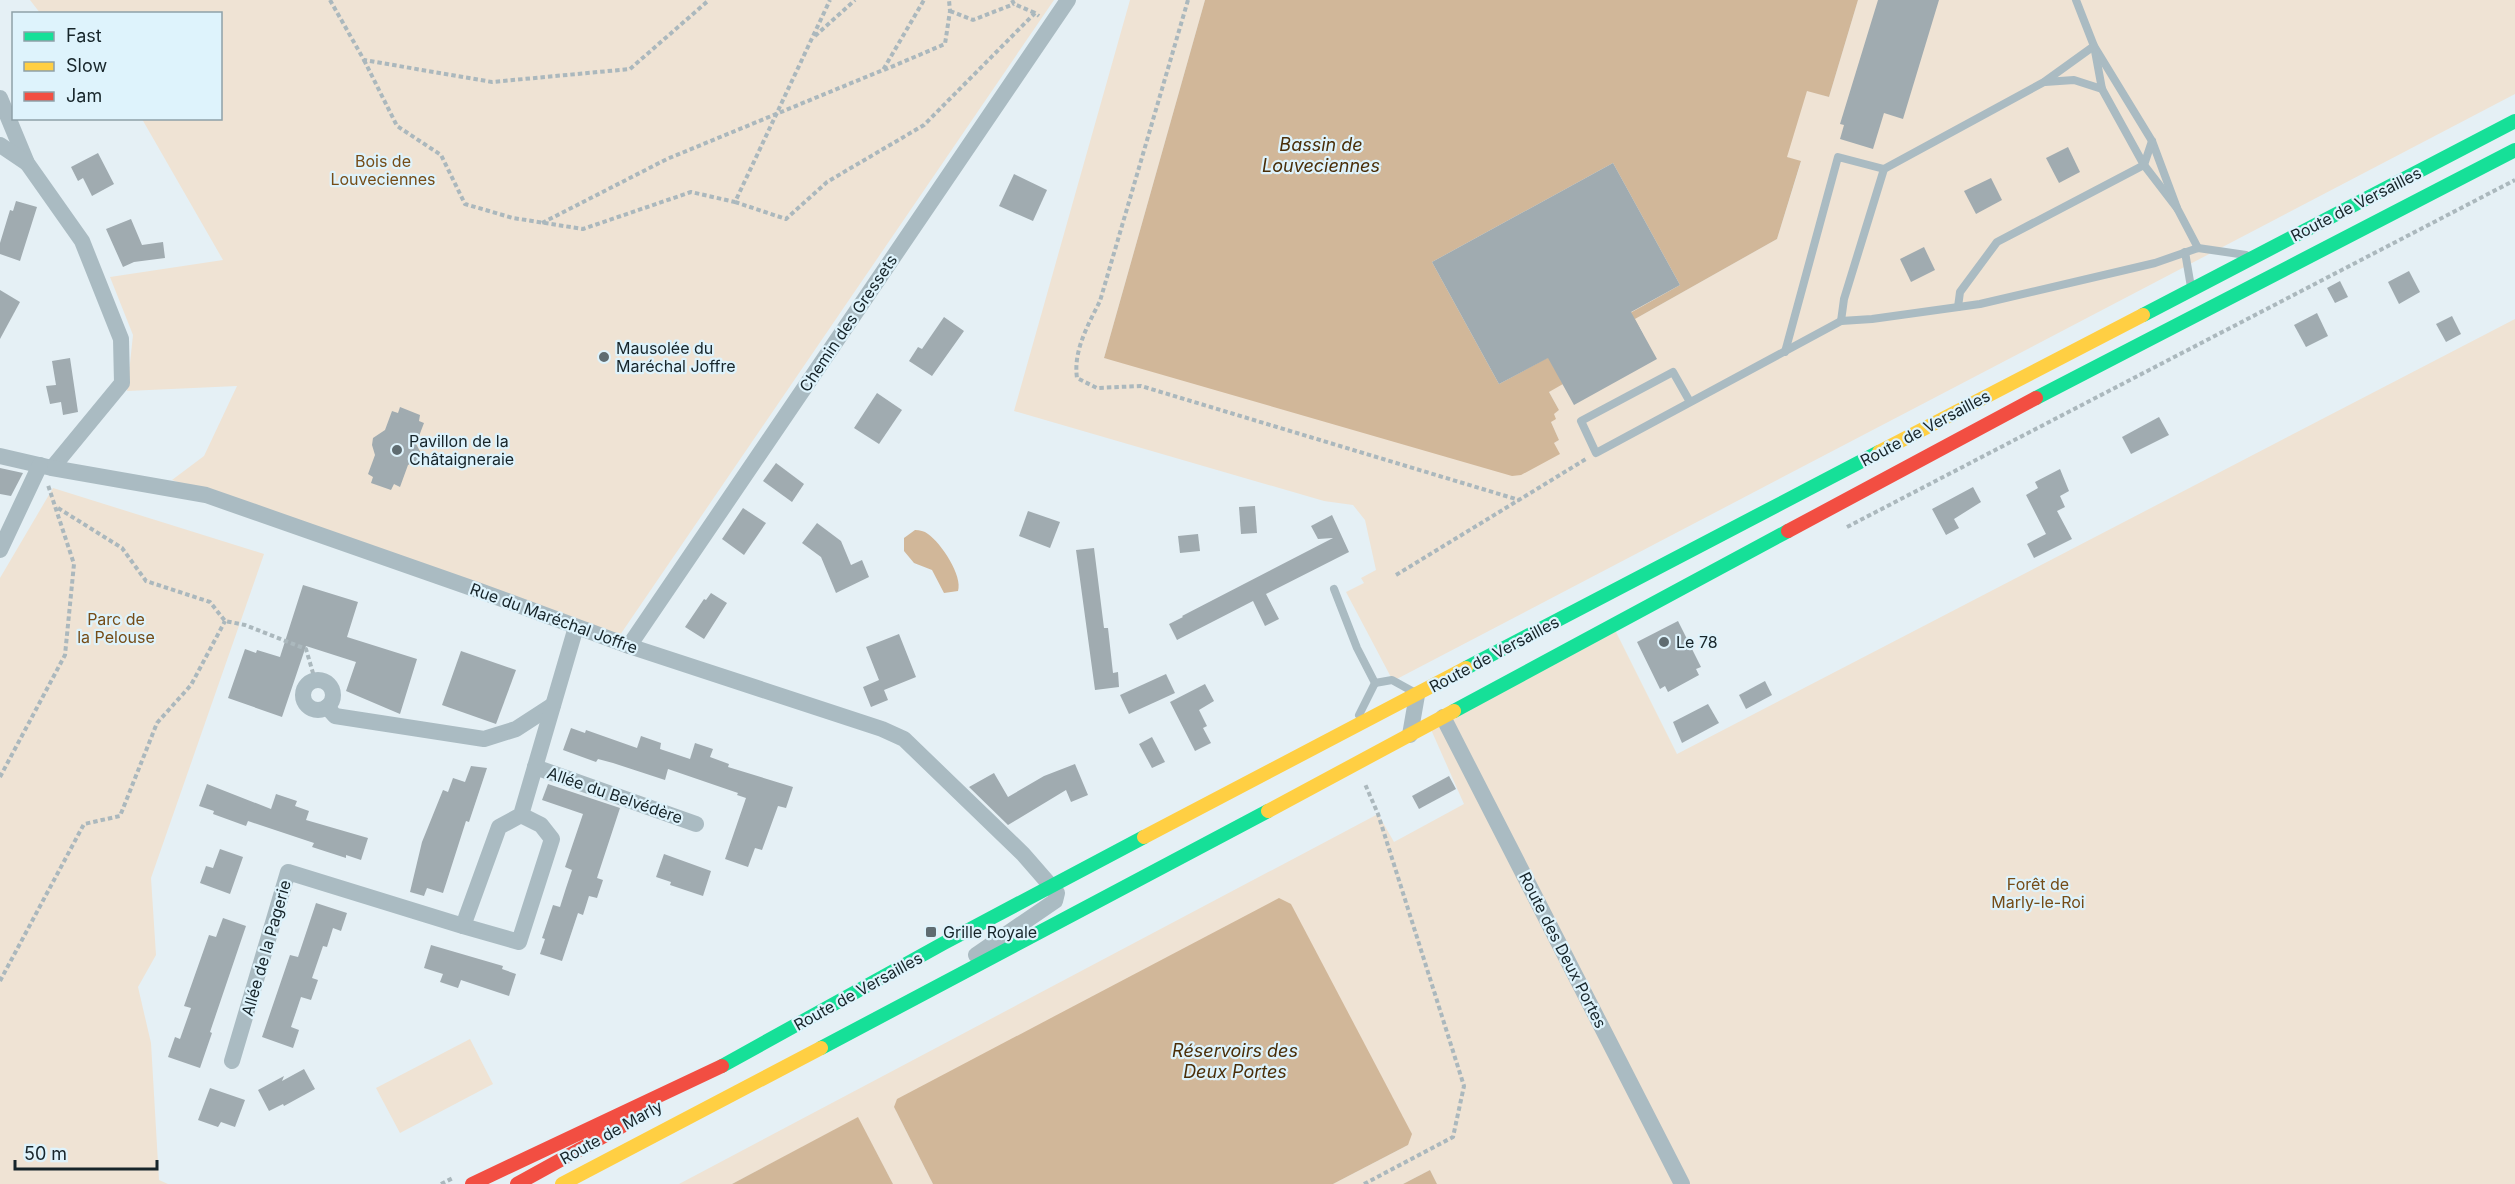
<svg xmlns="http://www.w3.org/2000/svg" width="2515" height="1184" font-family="Inter,sans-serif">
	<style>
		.green { fill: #efe3d4 }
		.water { fill: #d1b799 }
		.building { fill: #a0abb0 }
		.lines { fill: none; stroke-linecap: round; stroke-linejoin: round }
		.path { stroke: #abb8bd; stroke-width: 4; stroke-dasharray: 4.5 3; stroke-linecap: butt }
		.lane { stroke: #aabbc2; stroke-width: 8 }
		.street { stroke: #aabbc2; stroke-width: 16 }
		.fast { stroke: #16e098; stroke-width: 14 }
		.slow { stroke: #ffcf43; stroke-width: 14 }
		.jam { stroke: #f24e42; stroke-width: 14 }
		.poi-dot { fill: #5f6c71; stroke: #def3fc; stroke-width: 2 }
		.labels { text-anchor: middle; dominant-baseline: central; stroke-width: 4.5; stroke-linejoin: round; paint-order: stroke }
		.park-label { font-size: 16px; fill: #754c17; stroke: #def3fc }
		.street-label { font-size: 16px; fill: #17252a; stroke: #def3fc }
		.poi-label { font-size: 16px; fill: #17252a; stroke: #def3fc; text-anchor: start }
		.water-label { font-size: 18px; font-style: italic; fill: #4a2e08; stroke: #def3fc }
	</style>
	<rect width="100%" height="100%" fill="#e5f0f5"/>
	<g class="green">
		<path d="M30,0H1054L620,635L172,480L204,456L237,386L127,391L133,335L110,277L223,260L142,119L220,118V14L40,13Z"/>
		<path d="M1130,0H1205L1104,358L1554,443L1559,440L1551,422L1553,414L1559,410L1549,392L1560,379L1572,345L1499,384L1432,262L1613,163L1680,285L1607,326L1643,333L1635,319L1777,239L1801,162L1786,157L1807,90L1829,97L1858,0H2515V94L1393,681L1346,592L1364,583L1361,578L1376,570L1365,520L1353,505L1324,501L1014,411Z"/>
		<path d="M2515,319V1184H1437L1430,1170L1403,1184H1333L1408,1145L894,1107L933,1184H893L858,1118L732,1184H679L1378,814L1394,842L1464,804L1429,725L1613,626L1677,754Z"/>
		<path d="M53,488L264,554L151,878L156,955L138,987L151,1043L159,1180L168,1184H0V578Z"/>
		<path d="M470,1039L493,1084L400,1133L376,1088Z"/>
	</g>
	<g class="water">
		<path d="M1205,0H1858L1829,97L1807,91L1787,157L1801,161L1777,239L1635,319L1643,334L1635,338L1607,326L1680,285L1613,163L1432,262L1499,384L1573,344L1560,379L1563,384L1549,392L1559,410L1554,414L1556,419L1551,422L1559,440L1554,443L1560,454L1521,475L1512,476L1104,358Z"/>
		<path d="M915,530C920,530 924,531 928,534C941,543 963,576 958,591L944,593L932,570L914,563L904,551V538Z"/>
		<path d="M1279,898L1291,904L1412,1134L1408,1145L1333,1184H933L894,1107L897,1099Z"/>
		<path d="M858,1117L893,1184H732Z"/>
		<path d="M1430,1170L1437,1184H1403Z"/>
	</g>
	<g class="building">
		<path d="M1878,0H1939L1903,119L1884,113L1873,149L1840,139L1844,125L1840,124Z"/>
		<path d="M2068,147L2080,172L2059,183L2046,158Z"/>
		<path d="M98,153L114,184L92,196L83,178L78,181L71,167Z"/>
		<path d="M1613,163L1680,285L1631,312L1657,359L1574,405L1548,358L1499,384L1432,262Z"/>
		<path d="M1014,174L1047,190L1033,221L999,206Z"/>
		<path d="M1991,178L2002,200L1976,214L1964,191Z"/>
		<path d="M16,201L37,207L20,261L0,254V243L10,210L13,211Z"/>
		<path d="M131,219L142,245L163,242L165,258L134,262L123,267L106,229Z"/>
		<path d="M1924,247L1935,270L1911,282L1900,259Z"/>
		<path d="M2409,271L2420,292L2399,304L2388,282Z"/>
		<path d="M2340,281L2348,297L2335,303L2327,288Z"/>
		<path d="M0,290L20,302L0,339Z"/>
		<path d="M2317,313L2328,336L2306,347L2294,325Z"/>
		<path d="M2452,316L2461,334L2446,342L2436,324Z"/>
		<path d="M944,317L964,331L932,376L909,361L918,347L922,349Z"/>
		<path d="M70,358L78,412L63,415L61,402L50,404L46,386L56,385L52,361Z"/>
		<path d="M877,393L902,410L879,444L854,428Z"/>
		<path d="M400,407L420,415L419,421L424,423L416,444L421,453L419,460L408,465L400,487L394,484L391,490L371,483L373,477L368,474L375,455L372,445L373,438L385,430L392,411L398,413Z"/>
		<path d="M2159,417L2169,435L2131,454L2122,437Z"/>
		<path d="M776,463L804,484L792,502L763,481Z"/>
		<path d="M0,468L23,473L11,496L0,494Z"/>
		<path d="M2060,469L2069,491L2060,496L2065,507L2057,511L2072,539L2034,558L2027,544L2046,534L2026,495L2038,488L2035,482Z"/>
		<path d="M1973,487L1981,502L1954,519L1959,528L1946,535L1932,509Z"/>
		<path d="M1255,506L1257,533L1241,534L1239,507Z"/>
		<path d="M743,508L766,523L744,555L722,539Z"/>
		<path d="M1028,511L1060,522L1050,548L1019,536Z"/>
		<path d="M1332,515L1349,552L1266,594L1279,619L1265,626L1253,601L1177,640L1169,624L1183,617L1182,616L1333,538L1318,539L1311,526Z"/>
		<path d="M817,523L841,541L851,565L862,560L869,577L836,593L821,557L802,543Z"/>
		<path d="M1198,534L1200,551L1180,553L1178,536Z"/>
		<path d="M1094,548L1104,628H1108L1113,673L1118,672L1119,687L1095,690L1076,550Z"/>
		<path d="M303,585L358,602L347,637L417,659L400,714L346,691L356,662L306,646L282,717L228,698L245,649L256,653L257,650L280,657Z"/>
		<path d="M711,593L727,603L704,639L685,627L704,599L706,600Z"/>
		<path d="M1678,621L1701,667L1696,669L1699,675L1668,692L1665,686L1660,689L1637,642Z"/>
		<path d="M899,634L916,677L884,690L888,700L871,707L863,687L879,680L866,647Z"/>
		<path d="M461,651L516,670L496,724L442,705Z"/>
		<path d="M1166,674L1175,693L1129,714L1120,695Z"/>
		<path d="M1765,681L1772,695L1746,709L1739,695Z"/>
		<path d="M1205,684L1214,701L1199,710L1207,726L1203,728L1211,743L1195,751L1170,702Z"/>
		<path d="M1708,704L1719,723L1682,743L1673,722Z"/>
		<path d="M571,728L585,733L586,730L637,748L641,736L661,743L660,749L690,759L695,743L713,749L710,757L729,764L728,767L793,787L786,808L778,806L762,850L755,848L748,867L725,859L746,798L737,795L738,793L668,769L665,780L613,763L598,759L596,762L563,750Z"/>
		<path d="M1152,737L1165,762L1152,768L1139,744Z"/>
		<path d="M1075,764L1088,795L1071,802L1066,790L1008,825L969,787L994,773L1008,797L1044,776Z"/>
		<path d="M471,766L487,768L469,822L466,821L443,893L427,888L424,896L410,892L422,842L443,790L448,792L453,778L465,782Z"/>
		<path d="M1449,776L1456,789L1419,809L1412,796Z"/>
		<path d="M207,784L271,809L276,794L297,801L295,806L309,811L306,820L368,838L361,860L346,855V858L312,847L314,843L248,821L246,826L213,814L214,811L199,806Z"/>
		<path d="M548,784L620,808L597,878L603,880L597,898L589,896L583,915L578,913L562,961L540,954L545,939L542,938L553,905L560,907L566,888L572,870L565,867L583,814L542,800Z"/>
		<path d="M220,849L243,857L230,894L200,883L206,866L213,868Z"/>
		<path d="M664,854L711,871L703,896L670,885L671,882L656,877Z"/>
		<path d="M316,903L347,913L341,931L333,928L327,947L323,946L312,978L318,980L311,1000L301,997L291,1027L299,1030L293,1048L262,1037L290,955L298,957Z"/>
		<path d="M223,918L246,926L210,1032L212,1033L200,1068L168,1057L175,1037L180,1039L191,1008L184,1006L209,935L216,937Z"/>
		<path d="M431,945L503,966L502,969L516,974L509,996L461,980L458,988L440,982L443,974L424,968Z"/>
		<path d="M304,1069L315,1089L284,1106L283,1104L269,1111L258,1090L284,1076L282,1081Z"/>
		<path d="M210,1088L245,1100L235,1127L221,1122L218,1127L198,1120Z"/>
	</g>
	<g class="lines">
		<g class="path">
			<path d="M330,0L364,60L492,82L630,69L709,0"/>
			<path d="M1012,0L1014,4L1035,13"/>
			<path d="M1188,0L1100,301C1088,325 1073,351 1077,378L1097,388L1141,386L1519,500"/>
			<path d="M950,11L973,20L1014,4"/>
			<path d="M815,36L855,0"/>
			<path d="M364,60L397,126L441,155L465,204L513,218L583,229L691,192L735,202L830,0"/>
			<path d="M884,70L945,44L950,11L949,0"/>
			<path d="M735,202L786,219L827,182L924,125L1035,13L1039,16"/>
			<path d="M542,223L667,159L883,70L924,0"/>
			<path d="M58,508L122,548L146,581L210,602L225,621L245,625L306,649L315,680"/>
			<path d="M1847,527L2515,180"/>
			<path d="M1396,575L1586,459"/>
			<path d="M0,777L65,655L74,564L48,485"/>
			<path d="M0,981L84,824L120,816L157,723L191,685L225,621"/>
			<path d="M441,1184L453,1178"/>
			<path d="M1364,1184L1453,1137L1464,1086L1378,814L1365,784"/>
		</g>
		<g class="lane">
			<path d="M2076,0L2094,46L2152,141L2177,208"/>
			<path d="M2095,51L2102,89L2144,165L2177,208L2198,248"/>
			<path d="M2045,82L2074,80L2102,89"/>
			<path d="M2185,252L2191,287"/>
			<path d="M1958,307L1960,292L1997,242L2144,165L2152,141"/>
			<path d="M1841,321L1844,299L1884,169L2044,82L2094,46"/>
			<path d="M1785,352L1838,157L1884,169"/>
			<path d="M1690,402L1673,372L1581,421L1596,453L1841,321L1872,319L1980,304L2155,263L2198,248L2246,255"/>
			<path d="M1334,589L1357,648L1375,683"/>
			<path d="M1375,683L1392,680L1412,691"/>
			<path d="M1359,715L1375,683"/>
		</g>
		<g class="street">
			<path d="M0,98L27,163L82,241L121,339L122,383L52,468"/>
			<path d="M0,145L27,163"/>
			<path d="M0,456L52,468L206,495L480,591L629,646L882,729L904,739L1023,854L1057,893L1055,901L976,955"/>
			<path d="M0,550L40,465"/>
			<path d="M629,646L1068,0"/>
			<circle cx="318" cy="695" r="15"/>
			<path d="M327,707L335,716L484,739L516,729L553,705"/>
			<path d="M1443,717L1682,1184"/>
			<path d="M1410,735L1417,695"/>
			<path d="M535,767L696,824"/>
			<path d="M521,815L541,825L552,839L519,942L463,926L499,827L521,815L576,627"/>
			<path d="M232,1061L288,872L463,926"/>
		</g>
		<g class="fast">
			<path d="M2143,315L2515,121"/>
			<path d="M2036,398L2515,150"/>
			<path d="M1466,668L1879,452"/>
			<path d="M1454,711L1788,531"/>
			<path d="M821,1048L1268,811"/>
			<path d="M722,1066L944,943L1144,837"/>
		</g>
		<g class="slow">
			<path d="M1879,452L2143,315"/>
			<path d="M1268,811L1454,711"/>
			<path d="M1144,837L1466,668"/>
			<path d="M562,1184L821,1048"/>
		</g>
		<g class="jam">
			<path d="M1788,531L2036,398"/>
			<path d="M472,1184L722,1066"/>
			<path d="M517,1184L624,1125"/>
		</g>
	</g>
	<g class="poi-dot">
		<circle cx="604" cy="357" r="6"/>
		<circle cx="397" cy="450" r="6"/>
		<circle cx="1664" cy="642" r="6"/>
		<rect x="925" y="926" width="12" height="12" rx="3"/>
	</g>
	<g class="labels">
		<g class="park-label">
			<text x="383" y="161">Bois de<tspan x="383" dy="18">Louveciennes</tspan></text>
			<text x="116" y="619">Parc de<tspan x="116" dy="18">la Pelouse</tspan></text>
			<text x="2038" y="884">Forêt de<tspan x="2038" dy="18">Marly-le-Roi</tspan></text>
		</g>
		<g class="street-label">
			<text transform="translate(2356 204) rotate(-27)">Route de Versailles</text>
			<text transform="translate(848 323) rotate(-56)">Chemin des Gressets</text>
			<text transform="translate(1925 428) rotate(-28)">Route de Versailles</text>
			<text transform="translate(554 618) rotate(20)">Rue du Maréchal Joffre</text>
			<text transform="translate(1494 654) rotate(-28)">Route de Versailles</text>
			<text transform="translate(615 795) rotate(19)">Allée du Belvédère</text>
			<text transform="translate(266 948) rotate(-74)">Allée de la Pagerie</text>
			<text transform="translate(1563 950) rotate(63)">Route des Deux Portes</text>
			<text transform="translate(858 991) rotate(-29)">Route de Versailles</text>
			<text transform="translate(611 1132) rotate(-29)">Route de Marly</text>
		</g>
		<g class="poi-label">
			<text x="616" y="348">Mausolée du<tspan x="616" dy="18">Maréchal Joffre</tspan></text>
			<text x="409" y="441">Pavillon de la<tspan x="409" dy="18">Châtaigneraie</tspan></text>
			<text x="1676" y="642">Le 78</text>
			<text x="943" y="932">Grille Royale</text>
		</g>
		<g class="water-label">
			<text x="1321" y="144">Bassin de<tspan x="1321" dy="21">Louveciennes</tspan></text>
			<text x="1235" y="1050">Réservoirs des<tspan x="1235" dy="21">Deux Portes</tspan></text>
		</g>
	</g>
	<rect x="12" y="12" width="210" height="108" fill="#def3fc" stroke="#8ea1a8" stroke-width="1.5"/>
	<rect x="24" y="32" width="30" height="9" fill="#16e098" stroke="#8ea1a8" stroke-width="1.5"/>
	<text x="66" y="42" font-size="18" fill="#17252a">Fast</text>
	<rect x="24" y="62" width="30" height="9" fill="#ffcf43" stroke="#8ea1a8" stroke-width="1.5"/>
	<text x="66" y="72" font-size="18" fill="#17252a">Slow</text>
	<rect x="24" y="92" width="30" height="9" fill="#f24e42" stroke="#8ea1a8" stroke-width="1.5"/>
	<text x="66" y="102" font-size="18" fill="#17252a">Jam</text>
	<path d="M15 1160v9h142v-9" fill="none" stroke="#17252a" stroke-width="3"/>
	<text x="24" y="1160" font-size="18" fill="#17252a" stroke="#def3fc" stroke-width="4.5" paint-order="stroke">50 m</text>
</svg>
